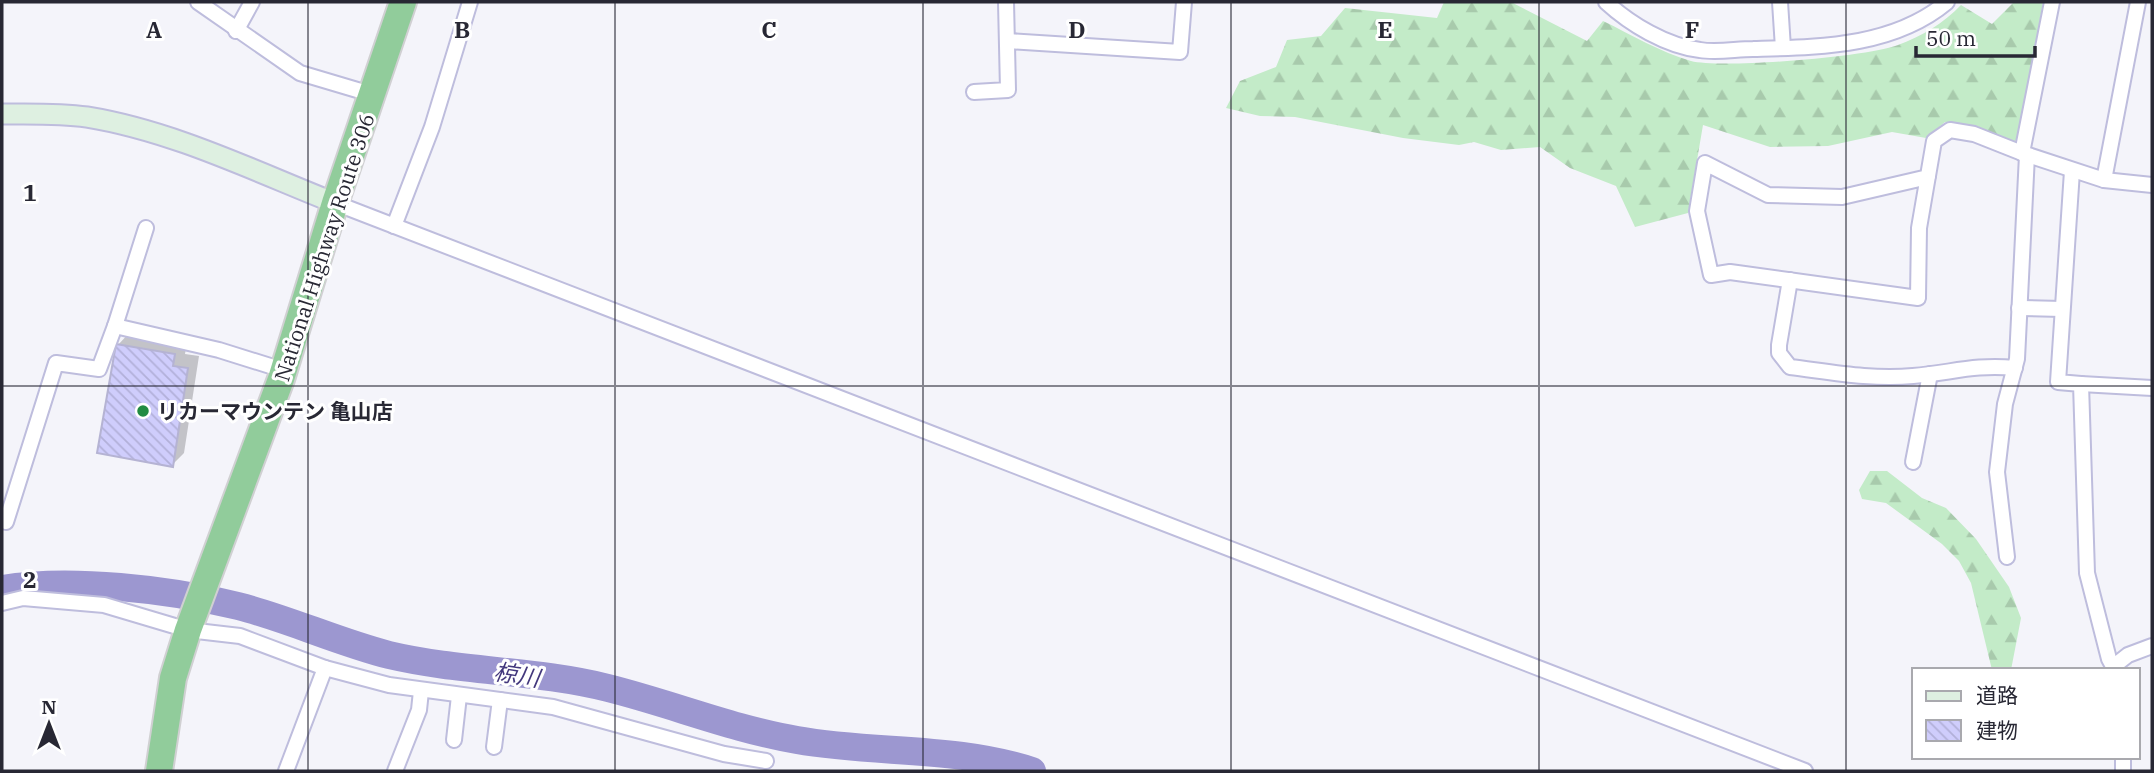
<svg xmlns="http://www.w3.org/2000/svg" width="2154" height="773" font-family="'IBM Plex Serif','Noto Sans JP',serif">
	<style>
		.forest { fill: url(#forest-firs) }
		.shadow { fill: #0003 }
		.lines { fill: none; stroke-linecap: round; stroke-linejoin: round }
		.river { stroke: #9c97d0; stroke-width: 28 }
		.building { fill: url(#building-back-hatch); stroke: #b5b3d3; stroke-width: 2 }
		.street-casing { stroke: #bebddd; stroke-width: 18 }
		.secondary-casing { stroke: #bebddd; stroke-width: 23 }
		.highway-casing { stroke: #d0d0d2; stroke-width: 30 }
		.street { stroke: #fff; stroke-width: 14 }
		.secondary { stroke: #def0e1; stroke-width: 19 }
		.highway { stroke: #91cc9b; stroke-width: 26 }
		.grid { fill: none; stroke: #282834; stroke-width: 2; stroke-opacity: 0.55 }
		.poi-dot { fill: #218b42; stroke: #fff; stroke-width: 2.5 }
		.labels { text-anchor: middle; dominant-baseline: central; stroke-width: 6; stroke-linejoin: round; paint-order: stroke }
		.street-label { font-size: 21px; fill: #282834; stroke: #fff }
		.poi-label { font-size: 21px; font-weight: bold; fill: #282834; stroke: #fff; text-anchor: start }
		.water-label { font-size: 23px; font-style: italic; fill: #43387d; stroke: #fff }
		.grid-label { font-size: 23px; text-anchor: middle; font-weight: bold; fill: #282834; stroke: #fff; stroke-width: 6; stroke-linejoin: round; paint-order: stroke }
	</style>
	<defs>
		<pattern id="forest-firs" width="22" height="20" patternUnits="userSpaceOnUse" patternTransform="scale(1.75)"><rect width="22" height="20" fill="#c3ebc8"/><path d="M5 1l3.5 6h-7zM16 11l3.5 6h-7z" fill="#a8caac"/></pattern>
		<pattern id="building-back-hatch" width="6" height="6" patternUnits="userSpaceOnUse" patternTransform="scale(1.75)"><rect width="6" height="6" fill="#cfcdfc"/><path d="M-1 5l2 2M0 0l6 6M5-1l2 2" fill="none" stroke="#b2b0d9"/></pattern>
	</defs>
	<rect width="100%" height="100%" fill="#f4f4fa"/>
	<g class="forest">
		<path d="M1444,2H1511L1587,41L1603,21C1632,35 1660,52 1691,61C1722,69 1867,57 1898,45C1922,36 1944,23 1961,5L1992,24L2014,2H2043L2019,137L2013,143L1977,126L1945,122L1926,138L1892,132L1828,146L1770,147L1703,125L1688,213L1635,227L1616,186L1570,168L1540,147L1501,150L1474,142L1459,145L1403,138L1295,117L1260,116L1226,108L1240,81L1276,67L1287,40L1321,36L1345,8L1437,18Z"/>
		<path d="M1870,471H1887L1922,498L1946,508L1976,539L2009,587L2021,618L2011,670H1992L1971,583L1959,561L1942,544L1886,503L1862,499L1859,490Z"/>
	</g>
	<path class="shadow" d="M130,332L187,342L185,354L199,356L184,453L172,465L118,345Z"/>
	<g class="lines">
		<path class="river" d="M2,589C71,578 169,589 238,606C289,619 338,642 389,655C461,672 537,670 608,688C672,704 733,729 797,740C876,754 955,746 1032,771"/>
	</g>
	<path class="building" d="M116,344L175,354L173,366L188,368L173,467L97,453Z"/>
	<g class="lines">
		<defs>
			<g id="street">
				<path d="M198,2L300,73L374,95"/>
				<path d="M1606,2C1630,24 1666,46 1700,50C1717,53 1736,49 1753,49C1820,47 1893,47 1947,2"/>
				<path d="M1780,2L1783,48"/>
				<path d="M2052,2L2022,153L2104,180L2152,185"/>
				<path d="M236,31L252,2"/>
				<path d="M1008,41L1180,52L1184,2"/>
				<path d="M974,92L1008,90L1006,2"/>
				<path d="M2072,171L2058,382L2081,384L2087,573L2109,659L2115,670"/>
				<path d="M1928,177L1842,197L1768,195L1705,163L1697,211L1711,275L1730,272L1918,298L1919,228L1934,141L1950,130L1974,134L2022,153"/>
				<path d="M2104,180L2138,2"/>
				<path d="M335,203L1805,771"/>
				<path d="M394,226L432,127L470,2"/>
				<path d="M146,228L115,326L219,350L283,370"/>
				<path d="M1790,280L1779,345V353L1790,367C1831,372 1872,380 1913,376C1951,373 1974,364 2015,368"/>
				<path d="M2019,308L2062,309"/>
				<path d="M2081,384L2152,388"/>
				<path d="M1913,462L1930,374"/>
				<path d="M6,522L56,363L99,369L115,326"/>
				<path d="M2007,557L1997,472L2005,404L2017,359L2027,155"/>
				<path d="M2,603L23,598L104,605L188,630L240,636L325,668L389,685L553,707L724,754L766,761"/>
				<path d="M2114,666L2128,655L2152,646"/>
				<path d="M454,740L459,696"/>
				<path d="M494,747L500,700"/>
				<path d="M2123,757V771"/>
				<path d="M286,771L325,668"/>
				<path d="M395,771L419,710L421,691"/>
			</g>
			<path id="secondary" d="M2,114C30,114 59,113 87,117C173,131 254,171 335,203"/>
			<path id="highway" d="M159,771L173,678L188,630L281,379L335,203L403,2"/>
		</defs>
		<use href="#street" class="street-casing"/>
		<use href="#secondary" class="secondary-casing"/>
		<use href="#highway" class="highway-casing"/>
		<use href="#street" class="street"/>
		<use href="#secondary" class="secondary"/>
		<use href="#highway" class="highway"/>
	</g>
	<path class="grid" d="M308,2V771M615,2V771M923,2V771M1231,2V771M1539,2V771M1846,2V771M2,386H2152"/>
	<circle class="poi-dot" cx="143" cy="411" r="7"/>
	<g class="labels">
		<g class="street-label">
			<text transform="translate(324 247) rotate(-72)">National Highway Route 306</text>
		</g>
		<g class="poi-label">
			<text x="157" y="411">リカーマウンテン 亀山店</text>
		</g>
		<g class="water-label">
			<text transform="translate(517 674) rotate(9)">椋川</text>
		</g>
	</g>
	<g class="grid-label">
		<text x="154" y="38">A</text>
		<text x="462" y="38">B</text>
		<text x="769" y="38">C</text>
		<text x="1077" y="38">D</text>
		<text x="1385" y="38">E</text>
		<text x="1692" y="38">F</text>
		<text x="30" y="201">1</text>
		<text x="30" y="588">2</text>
	</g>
	<rect width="2154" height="773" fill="none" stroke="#282834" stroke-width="7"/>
	<rect x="1912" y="668" width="228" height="91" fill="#ffffff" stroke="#a9a9ae" stroke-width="2"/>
	<rect x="1926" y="691" width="35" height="10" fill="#def0e1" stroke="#a9a9ae" stroke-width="2"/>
	<text x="1976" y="703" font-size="21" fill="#282834">道路</text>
	<rect x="1926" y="720" width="35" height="21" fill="url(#building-back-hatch)" stroke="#a9a9ae" stroke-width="2"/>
	<text x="1976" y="738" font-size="21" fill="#282834">建物</text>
	<g transform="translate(49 724)" stroke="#ffffff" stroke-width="5" paint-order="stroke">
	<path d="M0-5L12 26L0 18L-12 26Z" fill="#282834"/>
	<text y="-10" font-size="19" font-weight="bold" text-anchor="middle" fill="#282834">N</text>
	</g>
	<path d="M1916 46v10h119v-10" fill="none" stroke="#282834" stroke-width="3.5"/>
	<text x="1926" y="46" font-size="21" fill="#282834" stroke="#ffffff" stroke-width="5" paint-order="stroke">50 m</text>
</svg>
